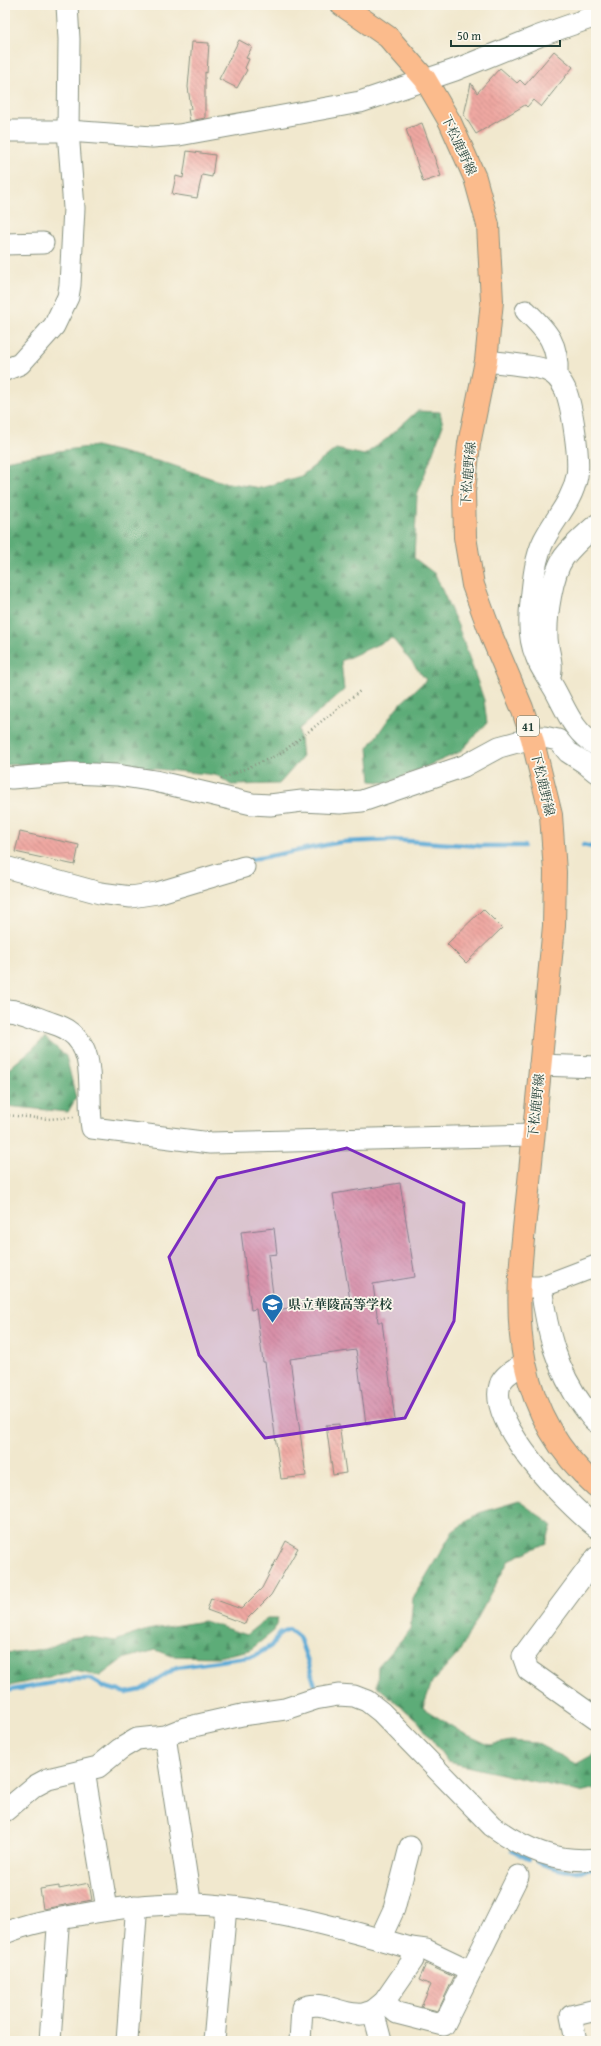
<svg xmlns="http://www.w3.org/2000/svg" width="601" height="2046" font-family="'Gentium Book Plus','Noto Serif JP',serif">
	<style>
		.forest { fill: url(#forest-firs); stroke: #3e7456 }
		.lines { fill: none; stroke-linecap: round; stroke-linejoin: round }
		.stream { stroke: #5daad6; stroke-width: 4.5 }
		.building { fill: url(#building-back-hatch) }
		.minor-casing { stroke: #889281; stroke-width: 23 }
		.major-casing { stroke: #889281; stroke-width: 24 }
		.path { stroke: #889281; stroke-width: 2.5; stroke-dasharray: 1 3; stroke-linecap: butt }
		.minor { stroke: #fff; stroke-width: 21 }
		.major { stroke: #fbbb8c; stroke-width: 22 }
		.marked { fill: #7b2cbf; fill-opacity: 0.2; stroke: #7b2cbf; stroke-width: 3; stroke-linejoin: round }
		.labels { text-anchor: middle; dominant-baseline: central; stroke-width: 3.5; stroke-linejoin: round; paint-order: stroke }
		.shield { fill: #fbf7ec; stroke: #61756b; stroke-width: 1 }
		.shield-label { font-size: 12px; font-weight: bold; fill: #1f3d34 }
		.street-label { font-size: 13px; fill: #1f3d34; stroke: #fbf7ec }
		.poi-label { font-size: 13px; font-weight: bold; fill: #1f3d34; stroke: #fbf7ec; text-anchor: start }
	</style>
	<defs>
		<pattern id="forest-firs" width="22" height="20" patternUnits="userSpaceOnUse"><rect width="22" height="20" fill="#5dac78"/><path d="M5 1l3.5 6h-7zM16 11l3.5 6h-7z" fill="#4c8d63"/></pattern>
		<pattern id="building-back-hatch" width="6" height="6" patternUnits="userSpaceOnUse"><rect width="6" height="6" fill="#efa8a2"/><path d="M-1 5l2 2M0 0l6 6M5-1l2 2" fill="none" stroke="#c18a85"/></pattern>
	</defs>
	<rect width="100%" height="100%" fill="#fbf7ec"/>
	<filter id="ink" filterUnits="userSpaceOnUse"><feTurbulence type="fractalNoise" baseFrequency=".025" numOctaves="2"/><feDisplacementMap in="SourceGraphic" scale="8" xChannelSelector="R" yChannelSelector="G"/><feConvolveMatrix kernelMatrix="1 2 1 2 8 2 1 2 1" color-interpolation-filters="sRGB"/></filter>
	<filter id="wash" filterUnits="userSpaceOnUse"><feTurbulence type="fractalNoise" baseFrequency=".012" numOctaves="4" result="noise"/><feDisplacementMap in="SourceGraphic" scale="16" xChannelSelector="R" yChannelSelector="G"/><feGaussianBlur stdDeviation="0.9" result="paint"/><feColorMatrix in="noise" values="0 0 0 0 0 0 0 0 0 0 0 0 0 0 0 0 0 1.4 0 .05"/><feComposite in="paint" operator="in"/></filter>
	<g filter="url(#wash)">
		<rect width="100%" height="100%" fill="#f1e8ce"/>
		<g class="forest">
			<path d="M417,411L440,412L443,425L417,495L414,558L435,574L458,626L484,700L487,723L460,752L388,783L371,781L368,748L397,707L426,680L392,638L341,661L344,690L299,729L302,758L279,784L231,785L217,775L84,762L5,765V461L58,451L96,446L169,464L222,482L261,488L301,476L336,449L364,455L385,440Z"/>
			<path d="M45,1038L66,1056L76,1098L68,1112L5,1106V1072Z"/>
			<path d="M519,1501L552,1525L546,1543L509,1560L458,1654L432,1682L423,1708L461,1732L489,1745L511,1741L536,1743L576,1764L596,1753V1788L580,1792L448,1762L418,1721L377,1686L378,1666L410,1630L413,1598L453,1531L479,1513Z"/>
			<path d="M267,1618H278L274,1631L250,1650L218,1657L172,1656L156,1650L123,1659L100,1676L75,1671L5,1687V1653L46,1649L70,1638L85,1636L115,1641L147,1630L204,1621L246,1635Z"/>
		</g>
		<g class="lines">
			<g class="stream">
				<path d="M583,845L596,848"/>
				<path d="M245,861L341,842L394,840L479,846H524"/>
				<path d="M5,1691L76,1679H91L105,1687L126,1693L141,1690L177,1667L254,1656L271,1646L280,1633L289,1629L299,1637L307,1659L317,1692"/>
				<path d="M512,1851L529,1859"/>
				<path d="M538,1862C559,1870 570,1874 592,1869"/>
			</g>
		</g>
		<g id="blocks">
			<g class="building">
				<path d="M239,40L252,47L246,58L249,59L245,68L247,70L237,88L219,79Z"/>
				<path d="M192,42L209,43L207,73L205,72V118L190,121L188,109H191L188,87Z"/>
				<path d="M554,51L573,67L541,107L533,100L527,107L525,105L476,134L464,115L471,83L477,93L500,68L517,83L520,80L525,85Z"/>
				<path d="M422,123L441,176L423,182L406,129Z"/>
				<path d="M187,151L215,155L212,177L202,175L197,198L172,194L176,176L183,178Z"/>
				<path d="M20,832L79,845L75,865L15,852Z"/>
				<path d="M483,909L502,928L466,963L447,944Z"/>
				<path d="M400,1183L415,1277L373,1284L378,1322H382L395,1420L366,1424L356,1350L290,1359L306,1476L281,1479L265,1362H263L256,1309L251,1310L241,1232L274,1228L277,1254L268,1255L275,1310L350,1300L333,1194Z"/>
				<path d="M339,1424L346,1473L333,1475L326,1425Z"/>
				<path d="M286,1541L298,1548L271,1595L247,1619L245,1624L207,1610L211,1598L241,1609L262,1588Z"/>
				<path d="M89,1883L92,1900L43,1909L40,1889L59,1886V1889Z"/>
				<path d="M426,1964L454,1977L438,2011L421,2007L431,1985L419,1980Z"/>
			</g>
		</g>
	</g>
	<g filter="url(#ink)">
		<use href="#blocks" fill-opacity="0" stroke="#889281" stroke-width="1"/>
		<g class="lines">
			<defs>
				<g id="minor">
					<path d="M5,131H68L152,137L179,135L360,102L455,70L539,36L596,16"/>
					<path d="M5,244L43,243"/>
					<path d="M526,311C548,332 559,344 557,376"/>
					<path d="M486,361C502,363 533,365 546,370C555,373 561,381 565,389C572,405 580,458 577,476C572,502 555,518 544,540C535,558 533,582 531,602C529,619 529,640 536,656C540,668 549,679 555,690C566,710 574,733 596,745"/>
					<path d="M5,370L20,364L54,326L68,297L70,285L74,208L68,131L69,39L67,5"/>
					<path d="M549,679C555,665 547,651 547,637C546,616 552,574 564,557C573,545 585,535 596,525"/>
					<path d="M5,777L12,778L71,773L117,775L155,781L252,804L270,805L302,801L340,803L362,801L464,766L499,747L532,738L544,737L558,740L568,752L585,763L596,772"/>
					<path d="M5,867L100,893L131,897L157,893L244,867"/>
					<path d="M5,1010C18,1009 34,1017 46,1021C53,1024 63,1026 69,1031C99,1051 86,1097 92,1128L210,1143L533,1135"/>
					<path d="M540,1065L596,1067"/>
					<path d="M527,1287H541L596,1266"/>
					<path d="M541,1287C547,1330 556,1370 583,1406C587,1411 591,1419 596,1422"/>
					<path d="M525,1363C517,1368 503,1375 500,1385C487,1424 567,1504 596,1527"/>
					<path d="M596,1558L523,1656L528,1670L596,1718"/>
					<path d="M165,1736L189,1893V1904"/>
					<path d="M84,1771L107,1909"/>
					<path d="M5,1811L35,1786L48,1779L98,1767L120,1749L137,1739L165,1736L185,1728L242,1715L285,1709L315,1699L338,1695L354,1696L367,1701L381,1712L492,1826C524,1849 557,1863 596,1859"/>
					<path d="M5,1933C29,1923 53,1919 78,1915C115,1908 152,1903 189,1904C264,1905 339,1928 411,1948L413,1960L384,2002L373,2011L381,2041"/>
					<path d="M380,1939L394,1909L410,1847"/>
					<path d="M411,1948L426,1950L470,1971"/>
					<path d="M384,2002L397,2013L444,2025L518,1876"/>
					<path d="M50,2041L58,1928L56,1919"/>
					<path d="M127,2041L136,1916L135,1906"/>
					<path d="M214,2041L226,1907"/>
					<path d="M300,2041L302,2008C322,1999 337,2014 358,2014C363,2015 368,2012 373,2011"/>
					<path d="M576,2041L571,2016L596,2010"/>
				</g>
				<path id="major" d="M342,5L388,37L425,79L450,122L475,178L488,225L492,301L486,361L469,444L464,492L465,537L473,585L492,637L522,708L532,738L551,815L555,872L554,926C546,1011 537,1096 529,1182C523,1241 513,1304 525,1363C535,1412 559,1453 596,1486"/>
			</defs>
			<use href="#minor" class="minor-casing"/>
			<use href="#major" class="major-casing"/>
			<g class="path">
				<path d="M221,779L280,754L360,691"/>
				<path d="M5,1115L48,1119L74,1117"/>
			</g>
			<use href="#minor" class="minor"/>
			<use href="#major" class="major"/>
		</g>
	</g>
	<path class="marked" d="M347,1148L464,1203L454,1321L405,1418L265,1438L199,1355L169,1257L217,1178Z"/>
	<defs>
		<symbol id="school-pin" viewBox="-11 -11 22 30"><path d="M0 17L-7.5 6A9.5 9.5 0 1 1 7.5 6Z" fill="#1f6fb2" stroke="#fbf7ec"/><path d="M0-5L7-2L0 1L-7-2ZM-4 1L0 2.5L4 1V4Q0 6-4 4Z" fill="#fff"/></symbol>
	</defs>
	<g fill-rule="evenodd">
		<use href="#school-pin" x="260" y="1292" width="25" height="34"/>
	</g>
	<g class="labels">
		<rect class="shield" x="517" y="716" width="22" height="20" rx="3"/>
		<g class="shield-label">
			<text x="528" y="726">41</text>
		</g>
		<g class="street-label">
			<text transform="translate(459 145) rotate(65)">下松鹿野線</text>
			<text transform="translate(468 474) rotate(-85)">下松鹿野線</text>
			<text transform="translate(543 784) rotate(77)">下松鹿野線</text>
			<text transform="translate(536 1106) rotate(-84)">下松鹿野線</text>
		</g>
		<g class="poi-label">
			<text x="288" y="1304">県立華陵高等学校</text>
		</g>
	</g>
	<rect width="601" height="2046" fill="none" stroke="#fbf7ec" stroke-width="20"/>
	<path d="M451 40v6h109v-6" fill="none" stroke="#1f3d34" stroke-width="2"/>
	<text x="457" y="40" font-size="12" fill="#1f3d34" stroke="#fbf7ec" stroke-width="3" paint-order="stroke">50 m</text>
</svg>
